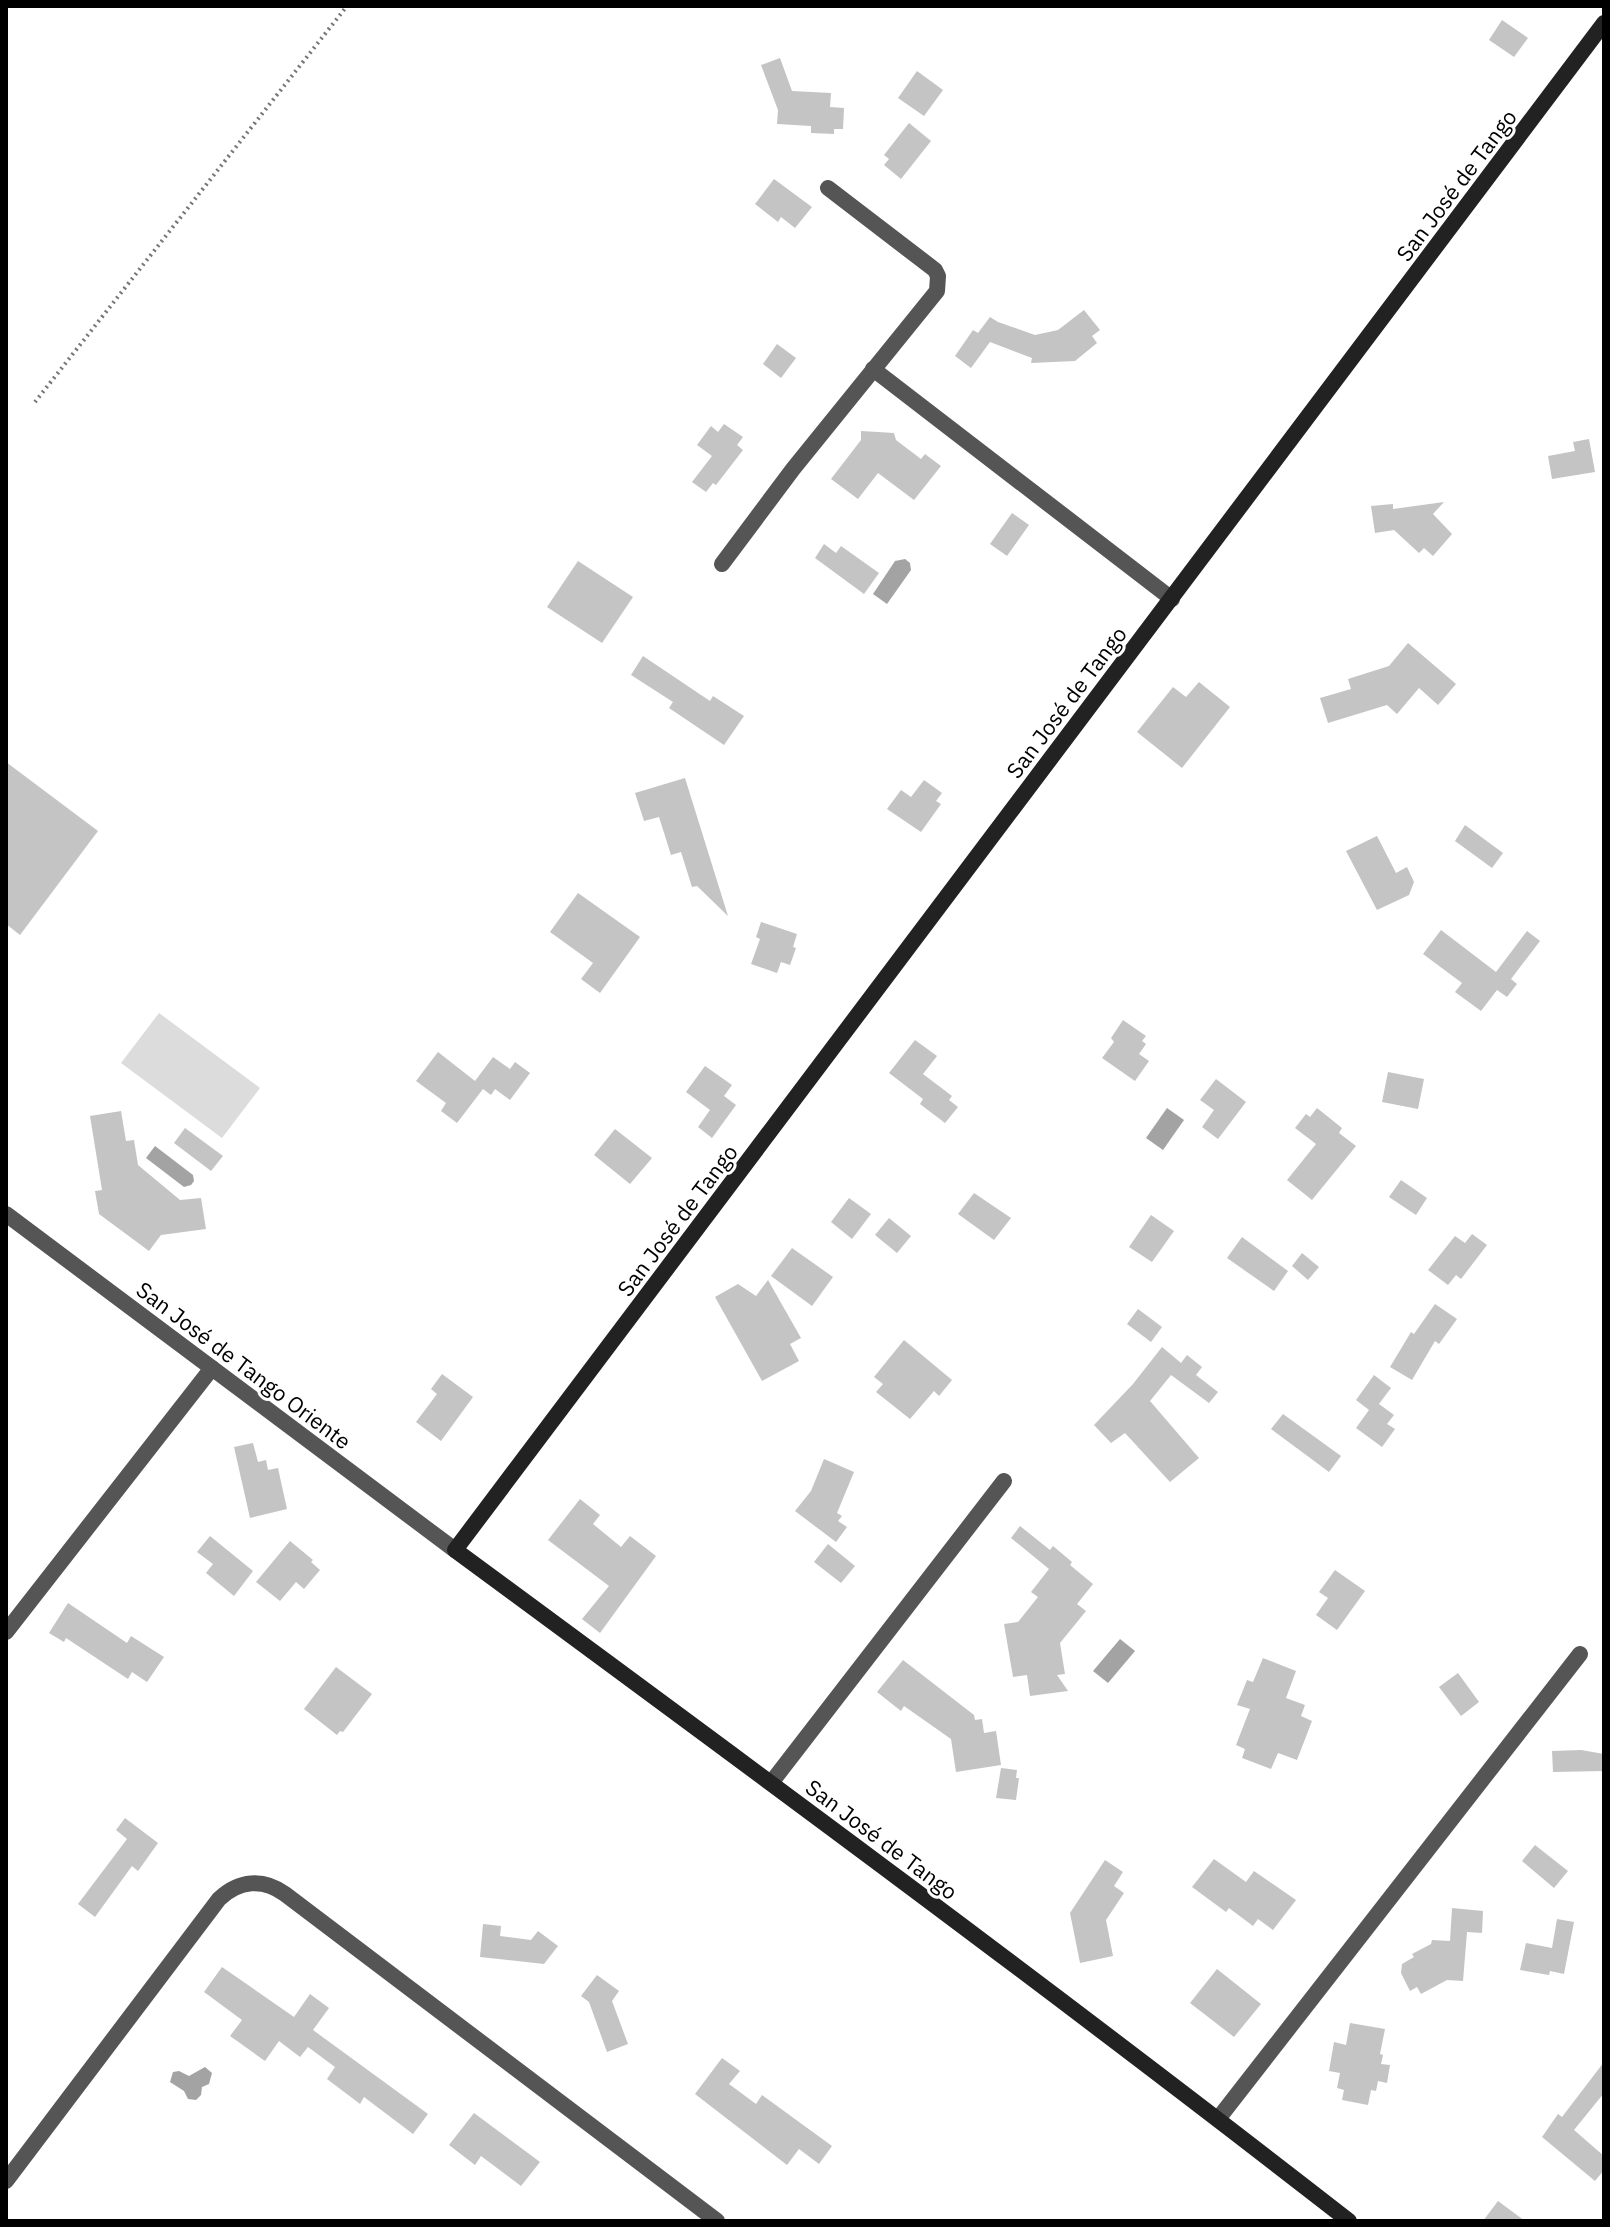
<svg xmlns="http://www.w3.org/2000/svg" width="1610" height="2227" font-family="'IBM Plex Sans',sans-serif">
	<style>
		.green { fill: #dcdcdc }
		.water { fill: #a3a3a3 }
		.building { fill: #c4c4c4 }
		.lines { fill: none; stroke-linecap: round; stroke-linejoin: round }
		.path { stroke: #777; stroke-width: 4; stroke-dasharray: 2 4; stroke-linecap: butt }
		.street { stroke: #555; stroke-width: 16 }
		.secondary { stroke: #222; stroke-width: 16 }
		.labels { text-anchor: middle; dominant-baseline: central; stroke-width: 6; stroke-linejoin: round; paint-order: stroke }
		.street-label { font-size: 22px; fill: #000; stroke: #fff }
	</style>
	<rect width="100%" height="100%" fill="#fff"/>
	<path class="green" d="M159,1013L260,1088L222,1138L121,1063Z"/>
	<g class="water">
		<path d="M905,559L910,563L911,570L887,604L873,594L895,561Z"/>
		<path d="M1167,1108L1184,1120L1163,1150L1146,1138Z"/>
		<path d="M155,1146L193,1175L194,1181L191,1185L184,1187L146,1158Z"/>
		<path d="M1120,1639L1135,1651L1108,1683L1093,1671Z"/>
		<path d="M205,2067L212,2073L209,2084L202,2087L201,2095L196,2100L188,2099L184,2091L170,2082L173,2072L179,2071L189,2076Z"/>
	</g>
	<g class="building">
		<path d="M1502,20L1528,38L1514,57L1489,40Z"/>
		<path d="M780,58L792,91L831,93L830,107L844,108L843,129H834V134L811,133V126L777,124L778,110L761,65Z"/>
		<path d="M917,71L943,90L924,116L898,98Z"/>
		<path d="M909,123L931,141L901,179L884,165L889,159L884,155Z"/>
		<path d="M774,179L812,207L795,228L781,217L778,222L755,204Z"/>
		<path d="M1084,310L1100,330L1092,336L1097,343L1075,361L1031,363L1032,358L990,342L971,368L955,356L973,330L978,333L990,317L998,322L1035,335L1058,330Z"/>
		<path d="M777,344L796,358L781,378L763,364Z"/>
		<path d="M724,424L743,437L737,445L743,450L716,485L713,483L706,492L692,482L712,456L697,445L711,426L718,432Z"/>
		<path d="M861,431L894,433L896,440L921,459L925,454L941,466L914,500L878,473L858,499L831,479L861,440Z"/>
		<path d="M1589,439L1595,472L1552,479L1548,456L1575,451L1573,442Z"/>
		<path d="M1444,502L1433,514L1452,534L1433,556L1424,548L1419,553L1394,530L1375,533L1371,506L1393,504V509Z"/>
		<path d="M1012,513L1029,525L1007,556L990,544Z"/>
		<path d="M824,544L836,553L841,546L879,573L864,594L815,558Z"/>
		<path d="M578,561L633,597L602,643L547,607Z"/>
		<path d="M1408,643L1456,684L1438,705L1419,688L1397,714L1387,705L1328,723L1320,698L1351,689L1348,679L1389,666Z"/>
		<path d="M643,656L710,701L713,696L744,716L724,745L669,708L673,702L631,675Z"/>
		<path d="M1199,682L1230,707L1182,768L1137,732L1173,687L1186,697Z"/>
		<path d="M6,762L98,831L20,935L6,924Z"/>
		<path d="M685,778L728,916L697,886L692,887L681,852L671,855L659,817L644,821L635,793Z"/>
		<path d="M924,780L942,793L936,801L941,804L921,832L887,809L901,790L911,797Z"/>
		<path d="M1465,825L1503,853L1492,868L1455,841Z"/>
		<path d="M1377,836L1396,873L1407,867L1414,882L1409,895L1377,910L1346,851Z"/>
		<path d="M578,893L640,937L600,993L581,979L593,963L550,932Z"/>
		<path d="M761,922L797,934L793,947L796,948L790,965L781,962L777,973L751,964L760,939L756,937Z"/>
		<path d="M1441,930L1496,972L1527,931L1540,941L1511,979L1517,984L1507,997L1497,990L1481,1011L1455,992L1462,983L1423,954Z"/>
		<path d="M1123,1020L1146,1036L1142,1041L1146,1044L1139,1054L1149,1061L1135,1081L1102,1058L1114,1042L1111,1038Z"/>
		<path d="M915,1040L937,1056L923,1074L952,1096L949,1100L958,1107L945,1123L920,1104L923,1099L889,1073Z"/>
		<path d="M438,1052L475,1081L493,1057L510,1069L515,1062L530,1073L510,1100L495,1089L491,1095L483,1089L457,1123L441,1111L446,1103L416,1081Z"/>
		<path d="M705,1066L732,1085L724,1096L736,1105L712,1138L698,1127L710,1110L686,1092Z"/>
		<path d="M1388,1072L1424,1079L1418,1109L1382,1102Z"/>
		<path d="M1216,1079L1246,1102L1218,1139L1202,1127L1214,1110L1200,1100Z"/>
		<path d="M1317,1108L1342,1128L1339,1133L1356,1146L1312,1200L1287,1180L1316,1144L1295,1128L1306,1114L1310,1117Z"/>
		<path d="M121,1111L126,1141L134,1140L138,1165L180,1200L201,1198L206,1229L161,1235L149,1251L99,1214L95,1191L102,1190L90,1116Z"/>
		<path d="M185,1128L223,1156L211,1171L174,1143Z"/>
		<path d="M615,1129L652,1158L630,1184L594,1155Z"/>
		<path d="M1401,1180L1427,1198L1416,1215L1389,1197Z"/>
		<path d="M974,1193L1011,1218L994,1240L958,1214Z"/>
		<path d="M849,1198L871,1214L852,1239L831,1222Z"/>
		<path d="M1151,1215L1174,1231L1152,1262L1129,1247Z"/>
		<path d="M889,1218L911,1236L897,1253L875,1235Z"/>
		<path d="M1472,1234L1487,1245L1461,1279L1456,1275L1448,1285L1428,1270L1455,1236L1465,1243Z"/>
		<path d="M1242,1237L1288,1271L1274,1291L1227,1258Z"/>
		<path d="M792,1248L833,1277L812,1306L771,1276Z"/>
		<path d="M1302,1253L1319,1267L1308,1280L1292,1266Z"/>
		<path d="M768,1280L801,1338L790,1344L799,1361L762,1381L715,1297L738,1284L756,1296Z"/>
		<path d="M1435,1304L1457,1319L1439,1344L1435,1341L1412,1380L1390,1367L1411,1332L1414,1334Z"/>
		<path d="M1138,1309L1162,1327L1151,1342L1127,1324Z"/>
		<path d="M904,1340L952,1380L939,1396L934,1391L910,1419L876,1392L883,1384L874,1377Z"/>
		<path d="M1162,1347L1181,1363L1187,1355L1202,1367L1196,1375L1218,1392L1209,1403L1171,1375L1150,1401L1199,1458L1170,1482L1125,1433L1111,1443L1094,1425L1133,1384Z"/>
		<path d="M442,1374L473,1397L441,1441L416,1422L437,1394L431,1389Z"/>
		<path d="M1374,1375L1391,1388L1379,1404L1394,1415L1387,1424L1395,1429L1382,1447L1356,1428L1369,1410L1356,1400Z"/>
		<path d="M1283,1414L1341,1456L1329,1472L1271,1429Z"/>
		<path d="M253,1443L258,1462L266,1460L268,1470L278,1468L287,1509L250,1518L234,1447Z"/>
		<path d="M824,1459L854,1472L837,1513L842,1516L838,1521L847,1527L836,1542L795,1511L811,1491Z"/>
		<path d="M580,1499L600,1515L593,1524L621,1547L630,1536L656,1556L600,1633L582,1619L609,1586L548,1540Z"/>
		<path d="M1020,1526L1050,1550L1053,1546L1072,1562L1070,1565L1093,1584L1077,1604L1086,1611L1060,1643L1065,1674L1057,1675L1068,1691L1030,1696L1027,1675L1013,1677L1004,1624L1018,1622L1038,1597L1031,1592L1049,1569L1011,1538Z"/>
		<path d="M210,1536L253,1571L234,1596L206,1573L213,1564L197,1552Z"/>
		<path d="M290,1541L313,1560L311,1562L320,1570L304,1589L296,1582L280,1601L256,1582Z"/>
		<path d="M828,1544L855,1566L841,1583L814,1562Z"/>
		<path d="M1335,1570L1365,1591L1337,1630L1316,1615L1328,1598L1319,1592Z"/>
		<path d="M68,1603L127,1643L131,1636L164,1657L147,1682L132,1672L128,1679L66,1638L64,1642L49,1633Z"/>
		<path d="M1263,1658L1296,1671L1286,1698L1305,1705L1301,1716L1312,1721L1297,1760L1278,1753L1271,1769L1242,1758L1245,1749L1236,1745L1250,1709L1237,1705L1247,1680L1253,1682Z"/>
		<path d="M903,1660L974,1715L975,1720L982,1719L984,1733L996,1731L1001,1765L956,1772L951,1739L904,1706L901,1711L877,1692Z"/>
		<path d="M336,1667L372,1694L343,1732L340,1731L337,1735L304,1709Z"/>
		<path d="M1458,1673L1479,1702L1461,1716L1439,1687Z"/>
		<path d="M1581,1750L1604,1754V1771L1553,1772L1552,1751Z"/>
		<path d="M1001,1768L1017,1770L1016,1778H1019L1016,1800L996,1798Z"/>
		<path d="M125,1818L158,1843L138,1871L132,1866L95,1917L78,1904L127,1839L116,1830Z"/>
		<path d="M1535,1845L1568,1871L1554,1888L1522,1861Z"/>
		<path d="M1214,1859L1246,1882L1254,1871L1296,1900L1273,1930L1258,1919L1253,1926L1229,1908L1226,1912L1192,1887Z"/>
		<path d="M1105,1860L1123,1872L1114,1886L1124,1893L1106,1920L1113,1956L1080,1963L1070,1913Z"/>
		<path d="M1452,1908L1483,1911L1482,1933L1467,1932L1463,1981L1447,1980L1421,1994L1417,1987L1410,1991L1401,1973L1402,1964L1414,1957L1412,1954L1431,1944L1432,1940L1450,1941Z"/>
		<path d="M1557,1919L1574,1922L1564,1974L1550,1971L1549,1975L1520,1970L1526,1943L1552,1948Z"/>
		<path d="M483,1924L501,1926L500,1936L531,1940L538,1931L558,1946L544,1964L480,1957Z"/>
		<path d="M222,1967L294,2017L310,1994L329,2008L313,2030L428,2114L413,2134L364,2097L360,2104L327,2079L335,2067L308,2047L300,2057L279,2041L265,2061L230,2036L242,2020L204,1992Z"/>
		<path d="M1217,1969L1261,2004L1234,2037L1190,2003Z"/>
		<path d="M597,1975L619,1991L612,2001L628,2044L607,2052L589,2002L581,1996Z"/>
		<path d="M1350,2023L1385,2029L1380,2054L1383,2055L1381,2064L1390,2065L1387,2083L1378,2081L1376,2091L1371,2090L1368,2105L1342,2100L1344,2090L1337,2088L1340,2073L1329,2071L1334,2042L1346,2045Z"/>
		<path d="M722,2058L740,2071L729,2084L756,2104L762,2095L832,2146L819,2164L799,2149L787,2165L695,2094Z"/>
		<path d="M1604,2062V2093L1574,2130L1604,2156V2170L1595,2181L1542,2137L1558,2114L1562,2117Z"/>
		<path d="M474,2113L540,2162L521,2186L481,2156L475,2165L449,2145Z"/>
		<path d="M1498,2201L1525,2221H1483Z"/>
	</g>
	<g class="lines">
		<path class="path" d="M35,402L347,6"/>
		<g class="street">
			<path d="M873,369L1172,599"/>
			<path d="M722,564L793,469L937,291L938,276L935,270L828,188"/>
			<path d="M6,1214L455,1550"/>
			<path d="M6,1632L212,1368"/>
			<path d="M771,1783L1004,1481"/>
			<path d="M1218,2119L1580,1654"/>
			<path d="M6,2181L219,1899C239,1880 263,1878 285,1894L717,2221"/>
		</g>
		<path class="secondary" d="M1349,2221C1055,1992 755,1771 455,1550L1604,23"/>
	</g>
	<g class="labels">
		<g class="street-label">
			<text transform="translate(1456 185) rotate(-53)">San José de Tango</text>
			<text transform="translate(1066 702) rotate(-53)">San José de Tango</text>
			<text transform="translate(677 1220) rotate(-53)">San José de Tango</text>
			<text transform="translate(244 1365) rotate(37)">San José de Tango Oriente</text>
			<text transform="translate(882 1839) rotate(37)">San José de Tango</text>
		</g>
	</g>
	<rect width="1610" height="2227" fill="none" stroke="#000000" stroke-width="16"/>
</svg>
